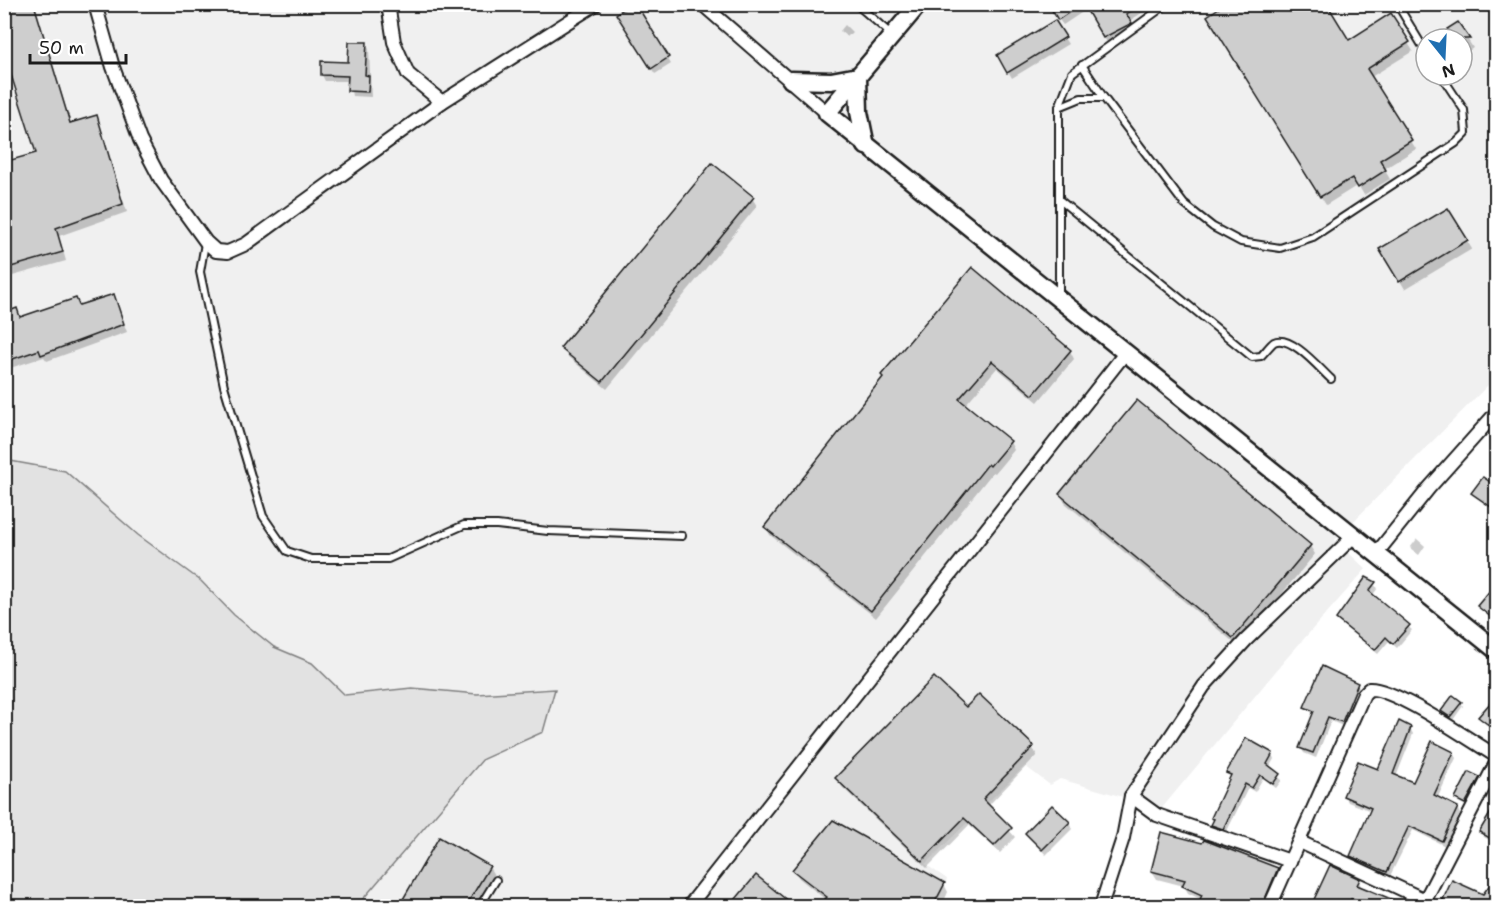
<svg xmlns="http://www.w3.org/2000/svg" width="1501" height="911" font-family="'Shantell Sans',sans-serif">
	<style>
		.built { fill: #f0f0f0; fill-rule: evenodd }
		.green { fill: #e2e2e2; stroke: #7f7f7f; stroke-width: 1.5 }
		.shadow { fill: #0003 }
		.building { fill: #cecece; stroke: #1c1c1c; stroke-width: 1.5 }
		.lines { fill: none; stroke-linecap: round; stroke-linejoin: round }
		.lane-casing { stroke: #1c1c1c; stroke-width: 10 }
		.street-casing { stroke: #1c1c1c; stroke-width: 16 }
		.secondary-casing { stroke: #1c1c1c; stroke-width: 21 }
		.lane { stroke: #fff; stroke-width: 6 }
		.street { stroke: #fff; stroke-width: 12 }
		.secondary { stroke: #fff; stroke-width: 16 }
	</style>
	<rect width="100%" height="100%" fill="#fff"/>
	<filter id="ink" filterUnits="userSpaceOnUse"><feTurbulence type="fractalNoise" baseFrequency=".0167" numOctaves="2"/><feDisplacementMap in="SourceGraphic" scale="12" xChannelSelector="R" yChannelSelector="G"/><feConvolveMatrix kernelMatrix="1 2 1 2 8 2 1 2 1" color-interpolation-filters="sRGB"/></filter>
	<g filter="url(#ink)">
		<path class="built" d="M5,5H1496V377L1335,540L1366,569L1285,660L1162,808L1060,779L1050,785L1025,766L925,864L947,879L936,906H5ZM1426,39H1462V75H1426Z"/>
		<path class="green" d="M5,460L65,471L138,535L201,581L234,615L274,647L312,663L345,695L412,688L477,694L555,689L543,732L483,759L357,906H5Z"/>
		<g class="shadow">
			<path d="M4,4H35L71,124L96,117L127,212L59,236L66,261L9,277L10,283L4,285V163L38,154Z"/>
			<path d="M1054,4H1156L1129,21L1134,30L1108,44L1087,9L1063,25L1054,13Z"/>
			<path d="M634,5L671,64L655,74L621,21Z"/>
			<path d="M1391,15L1413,51L1371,77L1416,149L1384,169L1390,179L1364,195L1358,185L1326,205L1214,25L1349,42Z"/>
			<path d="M1054,22L1068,44L1012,78L999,56Z"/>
			<path d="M1458,24L1473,48L1464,54L1462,39H1455Z"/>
			<path d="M845,25L852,32L847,37L840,31Z"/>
			<path d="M366,44L369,49L371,97L352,96L349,81H325L322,75L323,63L350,64Z"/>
			<path d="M752,198L757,206L607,389L567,356L562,348Z"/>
			<path d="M1448,210L1472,249L1405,289L1381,250Z"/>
			<path d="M972,269L1070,351L1074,359L1038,402L997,368L965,405L1010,442L1014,450L995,473L993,472L876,618L770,535L766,527Z"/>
			<path d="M113,295L127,332L47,361L44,357L4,370V314L17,310L21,318L79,306Z"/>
			<path d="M1493,482L1496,484V513L1473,493Z"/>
			<path d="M1060,494L1310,546L1315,554L1238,646L1065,503Z"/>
			<path d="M1417,539L1425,546L1419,555L1410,548Z"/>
			<path d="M1366,579L1378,588L1372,596L1412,630L1397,648L1389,641L1378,654L1338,619Z"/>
			<path d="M1496,595V624L1479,606Z"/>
			<path d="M1357,684L1360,690L1345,727L1331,721L1316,758L1304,753L1301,748L1314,715L1306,707Z"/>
			<path d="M1496,695V723L1492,728L1480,717Z"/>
			<path d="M1461,703L1463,706L1453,720L1445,715L1443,711Z"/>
			<path d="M966,709L1032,747L1037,755L988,806L1015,837L1000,853L969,825L927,868L842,787L837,778Z"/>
			<path d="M1410,728L1413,734L1396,777L1414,784L1453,753L1456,758L1437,799L1457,808L1460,814L1445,846L1413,830L1390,876L1355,862L1352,856L1371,811L1348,802L1345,796L1379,771Z"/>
			<path d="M1272,754L1274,759L1269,768L1282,780L1276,788L1263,778L1255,792L1248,788L1226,833L1216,830L1212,818L1231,778L1228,773Z"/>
			<path d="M1478,778L1481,782L1468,807L1459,802L1457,799Z"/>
			<path d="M1496,805V844L1484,837L1481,832Z"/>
			<path d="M1069,823L1072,829L1046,855L1026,833Z"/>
			<path d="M440,839L489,867L494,875L475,906H400Z"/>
			<path d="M1331,867L1359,880L1361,888L1400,906H1312Z"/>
			<path d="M1277,869L1281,877L1270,906H1198L1202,900L1188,893L1184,886L1157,879L1152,871Z"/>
			<path d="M794,870L944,884L948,892L942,906H821L826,900L799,878Z"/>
			<path d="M756,877L792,906H732Z"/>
			<path d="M1496,878V906H1443L1453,882L1484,896Z"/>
			<path d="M992,900L998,906H986Z"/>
		</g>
		<g class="building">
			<path d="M4,4H34L70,123L97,115L123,204L56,228L63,252L4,269V162L36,153L4,53Z"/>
			<path d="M631,4H636L669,57L651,69L616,14Z"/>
			<path d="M1048,4H1081L1058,20Z"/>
			<path d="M1083,4H1142L1126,14L1132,23L1103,38Z"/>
			<path d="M1225,4H1327L1349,40L1391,13L1410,42L1367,69L1412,140L1380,160L1386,170L1358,188L1352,178L1320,197L1207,16Z"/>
			<path d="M1055,20L1066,37L1007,73L997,55Z"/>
			<path d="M1458,22L1470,39H1453L1447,29Z"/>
			<path d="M349,42H367L365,75L369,76L368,92L347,91L348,76L321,75V61L348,62Z"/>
			<path d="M712,163L754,197L602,382L560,348Z"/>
			<path d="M1448,208L1468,240L1399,282L1379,249Z"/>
			<path d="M972,267L1071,350L1033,395L992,361L959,399L1011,441L990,466L988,464L871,611L764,527L883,377L881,375Z"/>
			<path d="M114,294L124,324L41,355L39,350L4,362V313L17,308L20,317L76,298L79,305Z"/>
			<path d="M1137,400L1311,545L1233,638L1059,494Z"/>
			<path d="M1483,477L1497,487V511L1471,493Z"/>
			<path d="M1366,577L1376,582L1369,591L1410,625L1393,644L1386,637L1375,650L1336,619Z"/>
			<path d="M1497,582V622L1477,606Z"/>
			<path d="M1322,666L1358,683L1342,722L1328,717L1313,753L1299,748L1314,711L1304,707Z"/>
			<path d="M934,677L966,707L979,694L1034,746L983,799L1012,828L994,846L964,818L922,861L835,778Z"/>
			<path d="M1453,695L1462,702L1450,717L1441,711Z"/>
			<path d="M1497,695V719L1490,726L1478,717Z"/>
			<path d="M1399,721L1411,727L1393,774L1413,782L1432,741L1454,752L1434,795L1458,807L1442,841L1409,826L1387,872L1350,856L1371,808L1343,796L1358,761L1378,769Z"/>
			<path d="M1246,738L1273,753L1267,764L1280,774L1273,784L1260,775L1252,788L1245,784L1223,829L1211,825L1214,819L1211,818L1231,775L1226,773Z"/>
			<path d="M1469,772L1480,777L1465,804L1455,799Z"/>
			<path d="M1497,802V842L1479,832Z"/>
			<path d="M1052,805L1070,822L1042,850L1025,833Z"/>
			<path d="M833,820L945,883L933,906H819L827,897L792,870Z"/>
			<path d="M1161,832L1202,843L1204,840L1278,868L1262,906H1197L1202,895L1182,886L1185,880L1151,871Z"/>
			<path d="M439,837L490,866L466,906H399Z"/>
			<path d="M1330,865L1360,879L1357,885L1408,906H1369L1351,899L1347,906H1311Z"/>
			<path d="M756,875L794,906H730Z"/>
			<path d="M1497,875V906H1440L1452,880L1483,894Z"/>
		</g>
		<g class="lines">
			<defs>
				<g id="lane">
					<path d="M856,4L892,35"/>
					<path d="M1397,4L1426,52"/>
					<path d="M1082,65L1104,98"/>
					<path d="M1059,107L1081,98H1104L1184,204L1213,227L1241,242L1280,248L1313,237L1456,143L1466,133L1464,110L1441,75"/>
					<path d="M1061,201L1252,357L1261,356C1265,352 1270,345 1274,342C1291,334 1320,369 1331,379"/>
					<path d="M205,243L200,272L224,386L263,516L287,551L311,559H388L464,525H497L548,531L682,536"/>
					<path d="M1059,295V107L1072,73L1167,4"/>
					<path d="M480,906L496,880"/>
				</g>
				<g id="street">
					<path d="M95,4L113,67L140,140L161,180L206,242L216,251L228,252L246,244L442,102L596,4"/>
					<path d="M388,4L394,42L408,74L442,102"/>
					<path d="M702,4L827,113"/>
					<path d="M1376,554L1429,488L1496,413"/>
					<path d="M1131,796L1204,686L1246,640L1355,535"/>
					<path d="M1300,842L1425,900L1496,763"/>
					<path d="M689,906L1126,352"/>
					<path d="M1101,906L1123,838L1131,796L1157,815L1290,861"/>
					<path d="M1270,906L1364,694L1369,689C1394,687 1471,741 1496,756"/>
				</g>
				<g id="secondary">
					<path d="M919,4L827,113L1496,650"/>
					<path d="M791,80L831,81L858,76L859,112L866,146"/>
				</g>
			</defs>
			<use href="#lane" class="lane-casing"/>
			<use href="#street" class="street-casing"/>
			<use href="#secondary" class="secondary-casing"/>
			<use href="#lane" class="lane"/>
			<use href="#street" class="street"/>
			<use href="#secondary" class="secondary"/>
		</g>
	</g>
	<rect width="1501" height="911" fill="none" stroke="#fff" stroke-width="24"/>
	<rect x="12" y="12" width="1477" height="887" fill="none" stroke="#1c1c1c" stroke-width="2" filter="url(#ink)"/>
	<g transform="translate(1444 57) rotate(162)"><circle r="28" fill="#ffffff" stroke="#a4a4a4" stroke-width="1.5"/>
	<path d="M0-4.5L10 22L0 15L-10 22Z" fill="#1f6fb2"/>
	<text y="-9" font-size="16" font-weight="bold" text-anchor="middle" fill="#1c1c1c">N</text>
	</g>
	<path d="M30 54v9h96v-9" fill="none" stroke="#1c1c1c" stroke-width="3"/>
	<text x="39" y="54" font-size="18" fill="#1c1c1c" stroke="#ffffff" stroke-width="4.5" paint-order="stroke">50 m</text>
</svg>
